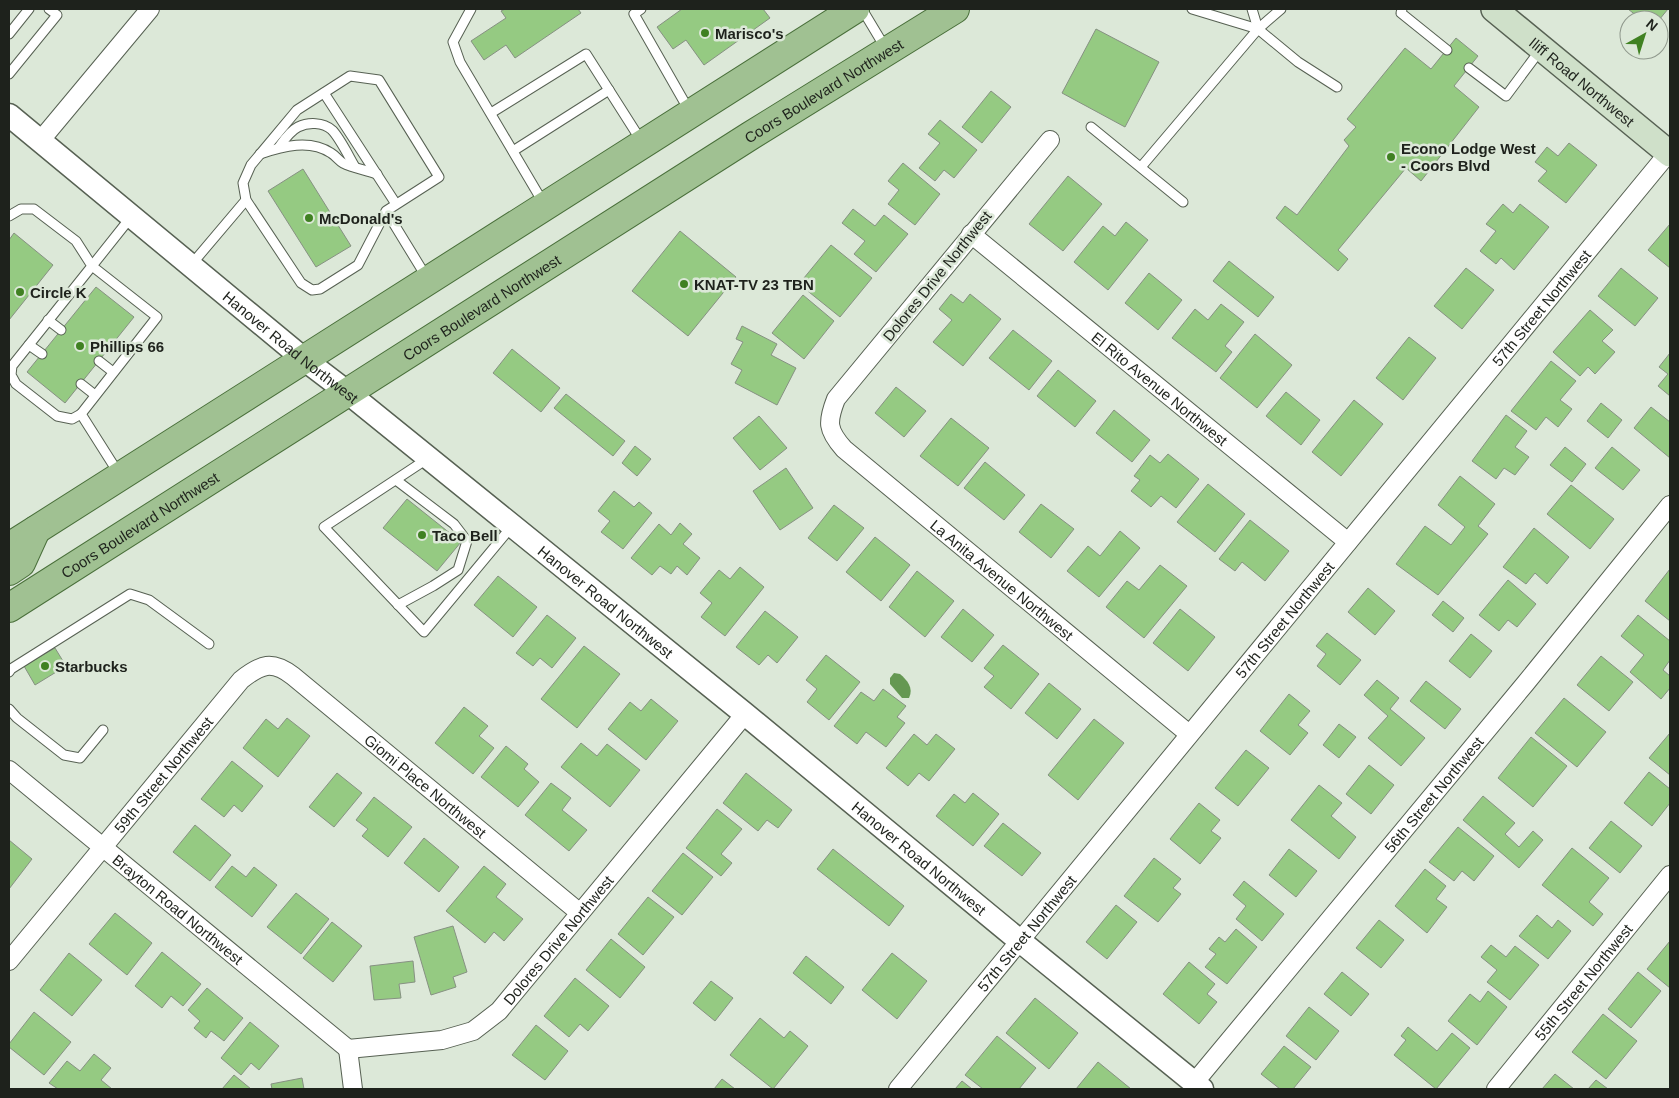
<svg xmlns="http://www.w3.org/2000/svg" width="1679" height="1098" font-family="Arial,sans-serif">
	<style>
		.water { fill: #659852 }
		.building { fill: #95ca82; stroke: #869182 }
		.lines { fill: none; stroke-linecap: round; stroke-linejoin: round }
		.service-casing { stroke: #576153; stroke-width: 11 }
		.minor-casing { stroke: #576153; stroke-width: 20 }
		.tertiary-casing { stroke: #576153; stroke-width: 25 }
		.secondary-casing { stroke: #576153; stroke-width: 28 }
		.primary-casing { stroke: #496f3a; stroke-width: 30 }
		.service { stroke: #fff; stroke-width: 9 }
		.minor { stroke: #fff; stroke-width: 18 }
		.tertiary { stroke: #fff; stroke-width: 22 }
		.secondary { stroke: #cfe0c9; stroke-width: 25 }
		.primary { stroke: #a0c192; stroke-width: 28 }
		.poi-dot { fill: #408122; stroke: #dce8d8; stroke-width: 2 }
		.labels { text-anchor: middle; dominant-baseline: central; stroke-width: 5; stroke-linejoin: round; paint-order: stroke }
		.poi-label { font-size: 15px; font-weight: bold; fill: #1e221c; stroke: #dce8d8; text-anchor: start }
		.street-label { font-size: 15px; fill: #1e221c; stroke: #dce8d8 }
	</style>
	<rect width="100%" height="100%" fill="#dce8d8"/>
	<path class="water" d="M894,673L900,674C907,680 914,688 909,698H902L890,684V678Z"/>
	<g class="building">
		<path d="M505,9H578L581,13L515,58L506,45L484,60L471,41L506,18L501,11Z"/>
		<path d="M682,9H763L770,18L704,65L686,40L673,49L657,27Z"/>
		<path d="M1628,9H1668L1659,20H1642Z"/>
		<path d="M1096,29L1159,62L1125,127L1062,93Z"/>
		<path d="M1456,38L1478,56L1454,86L1479,107L1421,181L1406,168L1338,250L1348,259L1338,271L1276,218L1285,206L1297,215L1349,146L1344,140L1356,127L1347,119L1405,48L1431,69Z"/>
		<path d="M991,91L1011,107L982,143L962,127Z"/>
		<path d="M940,120L977,150L954,178L944,170L935,181L919,168L940,143L928,134Z"/>
		<path d="M1569,143L1597,165L1566,203L1538,181L1547,171L1535,162L1547,147L1558,156Z"/>
		<path d="M903,163L940,194L915,225L888,204L899,190L888,181Z"/>
		<path d="M303,169L351,246L316,267L268,191Z"/>
		<path d="M1068,176L1102,204L1063,251L1029,224Z"/>
		<path d="M1503,204L1513,213L1520,204L1549,227L1514,270L1501,258L1496,264L1480,251L1496,231L1486,224Z"/>
		<path d="M853,209L875,226L884,215L908,234L876,272L854,254L865,241L842,223Z"/>
		<path d="M1126,222L1148,240L1108,290L1074,262L1103,226L1115,236Z"/>
		<path d="M1670,224V268L1648,250Z"/>
		<path d="M680,231L736,277L688,336L632,291Z"/>
		<path d="M14,233L53,265L9,320V240Z"/>
		<path d="M831,245L872,278L840,317L799,284Z"/>
		<path d="M1229,261L1274,297L1258,317L1213,281Z"/>
		<path d="M1466,268L1494,290L1462,329L1434,306Z"/>
		<path d="M1621,268L1658,298L1635,326L1598,296Z"/>
		<path d="M1149,273L1182,300L1158,330L1125,303Z"/>
		<path d="M96,287L134,317L65,403L27,372Z"/>
		<path d="M951,294L963,303L970,294L1001,319L963,366L933,342L952,320L939,309Z"/>
		<path d="M803,295L834,321L804,359L772,333Z"/>
		<path d="M1221,304L1244,322L1225,346L1232,352L1216,372L1172,338L1195,309L1208,320Z"/>
		<path d="M1590,310L1613,330L1602,341L1615,352L1595,374L1588,367L1580,376L1553,352Z"/>
		<path d="M742,326L777,344L771,355L796,368L777,405L735,383L742,370L731,364L743,342L736,339Z"/>
		<path d="M1013,330L1052,361L1029,390L989,358Z"/>
		<path d="M1255,334L1292,365L1257,408L1220,378Z"/>
		<path d="M1409,337L1436,358L1403,400L1376,378Z"/>
		<path d="M512,349L560,388L541,412L493,373Z"/>
		<path d="M1670,353V396L1658,386L1668,374L1659,367Z"/>
		<path d="M1551,361L1576,381L1560,400L1572,409L1558,427L1546,417L1536,430L1511,411Z"/>
		<path d="M1058,370L1096,401L1075,427L1037,396Z"/>
		<path d="M896,387L926,411L904,437L875,413Z"/>
		<path d="M1286,392L1320,420L1301,445L1266,416Z"/>
		<path d="M566,394L625,441L613,456L554,408Z"/>
		<path d="M1354,400L1383,424L1341,476L1312,452Z"/>
		<path d="M1601,403L1622,420L1608,438L1587,421Z"/>
		<path d="M1651,407L1670,422V458L1634,428Z"/>
		<path d="M1114,410L1150,440L1132,462L1096,433Z"/>
		<path d="M1506,415L1527,431L1515,447L1529,457L1515,475L1504,468L1496,479L1472,461Z"/>
		<path d="M759,416L787,448L760,470L733,438Z"/>
		<path d="M951,418L989,448L958,486L920,456Z"/>
		<path d="M635,446L651,459L637,476L622,463Z"/>
		<path d="M1565,447L1586,464L1572,482L1550,465Z"/>
		<path d="M1612,447L1640,470L1623,490L1595,468Z"/>
		<path d="M1168,454L1199,479L1176,508L1161,496L1151,507L1131,491L1140,480L1134,476L1150,455L1160,463Z"/>
		<path d="M985,462L1025,495L1004,520L964,488Z"/>
		<path d="M786,468L813,508L780,530L753,491Z"/>
		<path d="M1460,476L1495,504L1478,526L1488,534L1438,595L1396,564L1425,526L1451,545L1465,527L1438,505Z"/>
		<path d="M1208,484L1245,514L1215,552L1177,522Z"/>
		<path d="M1571,485L1614,519L1590,549L1547,514Z"/>
		<path d="M614,491L634,507L639,502L652,513L623,549L601,532L610,521L598,511Z"/>
		<path d="M407,499L461,542L437,571L383,528Z"/>
		<path d="M1041,504L1074,529L1051,558L1019,532Z"/>
		<path d="M834,505L864,528L837,561L808,538Z"/>
		<path d="M1250,520L1289,551L1265,581L1242,562L1235,571L1219,559Z"/>
		<path d="M680,523L692,534L683,544L700,558L687,575L677,566L671,574L660,566L652,575L631,558L659,524L671,535Z"/>
		<path d="M1534,528L1569,557L1547,584L1535,573L1526,584L1503,567Z"/>
		<path d="M1120,531L1140,548L1099,597L1067,571L1088,546L1100,556Z"/>
		<path d="M875,537L910,565L881,601L846,572Z"/>
		<path d="M1160,565L1187,586L1144,638L1106,607L1127,581L1139,590Z"/>
		<path d="M740,567L764,587L725,636L701,617L712,603L700,593L719,570L730,579Z"/>
		<path d="M1670,569V621L1645,601Z"/>
		<path d="M917,571L954,601L925,637L889,607Z"/>
		<path d="M498,576L537,607L513,637L474,605Z"/>
		<path d="M1508,580L1536,604L1517,627L1508,620L1499,631L1479,615Z"/>
		<path d="M1368,588L1395,611L1375,635L1348,612Z"/>
		<path d="M1443,601L1464,618L1453,632L1432,615Z"/>
		<path d="M963,609L994,635L972,662L941,637Z"/>
		<path d="M1180,609L1215,637L1188,671L1153,643Z"/>
		<path d="M765,611L798,637L777,663L768,655L759,665L736,647Z"/>
		<path d="M547,615L576,638L552,668L540,658L533,666L516,653Z"/>
		<path d="M1638,615L1670,641V660L1663,670L1670,676V688L1661,699L1630,672L1644,655L1621,636Z"/>
		<path d="M1327,633L1361,660L1340,685L1317,666L1326,654L1316,646Z"/>
		<path d="M1471,634L1492,651L1470,678L1449,661Z"/>
		<path d="M1003,645L1039,674L1011,709L984,687L994,676L984,668Z"/>
		<path d="M584,646L620,674L577,728L541,699Z"/>
		<path d="M55,648L66,666L35,685L24,666Z"/>
		<path d="M826,655L860,682L829,720L807,702L817,689L806,680Z"/>
		<path d="M1601,656L1633,682L1609,711L1577,685Z"/>
		<path d="M1377,680L1399,698L1390,709L1425,738L1401,766L1368,738L1388,716L1364,695Z"/>
		<path d="M1426,681L1461,709L1445,729L1410,701Z"/>
		<path d="M1049,683L1081,709L1057,739L1025,713Z"/>
		<path d="M883,689L906,706L897,717L905,723L886,747L866,732L857,744L834,726L861,692L874,701Z"/>
		<path d="M1289,694L1310,711L1298,725L1308,733L1290,755L1260,731Z"/>
		<path d="M1564,698L1606,732L1577,767L1535,733Z"/>
		<path d="M651,699L678,721L646,760L608,729L630,702L641,711Z"/>
		<path d="M464,707L488,726L479,736L494,748L473,774L435,743Z"/>
		<path d="M287,718L310,736L278,777L243,748L266,719L278,729Z"/>
		<path d="M1094,719L1124,743L1078,800L1048,775Z"/>
		<path d="M1339,724L1356,737L1339,758L1323,745Z"/>
		<path d="M1670,733V775L1649,758Z"/>
		<path d="M914,734L927,745L936,734L955,749L929,781L919,773L908,786L886,768Z"/>
		<path d="M1531,737L1567,766L1533,807L1498,778Z"/>
		<path d="M581,743L597,756L607,744L640,770L610,807L561,767Z"/>
		<path d="M506,746L528,764L524,769L539,782L518,807L481,777Z"/>
		<path d="M1246,750L1269,768L1238,806L1215,788Z"/>
		<path d="M232,761L263,786L242,812L234,805L224,817L201,799Z"/>
		<path d="M1369,765L1394,785L1371,814L1346,794Z"/>
		<path d="M1649,772L1670,789V803L1652,826L1624,803Z"/>
		<path d="M337,773L362,793L334,827L309,807Z"/>
		<path d="M746,773L792,810L778,828L767,820L758,831L723,803Z"/>
		<path d="M551,783L571,798L562,810L587,830L569,851L525,815Z"/>
		<path d="M1319,785L1342,803L1331,816L1356,837L1339,859L1291,820Z"/>
		<path d="M973,793L999,814L973,846L936,816L954,794L965,803Z"/>
		<path d="M1483,796L1515,823L1505,834L1519,847L1533,831L1543,840L1519,868L1463,820Z"/>
		<path d="M374,797L412,827L388,857L362,836L368,829L356,820Z"/>
		<path d="M1199,803L1220,820L1211,831L1221,838L1200,864L1170,839Z"/>
		<path d="M717,809L742,829L721,854L732,863L721,876L686,848Z"/>
		<path d="M1611,821L1642,846L1620,873L1589,848Z"/>
		<path d="M1003,823L1041,853L1022,876L984,846Z"/>
		<path d="M195,825L231,855L210,881L173,852Z"/>
		<path d="M1458,827L1494,856L1474,881L1462,871L1454,881L1429,862Z"/>
		<path d="M424,838L459,867L439,892L404,863Z"/>
		<path d="M9,840L32,859L9,889Z"/>
		<path d="M1572,848L1609,878L1589,902L1603,914L1593,926L1542,885Z"/>
		<path d="M833,849L904,906L889,926L817,869Z"/>
		<path d="M1289,849L1317,871L1296,897L1269,875Z"/>
		<path d="M683,853L713,877L682,915L652,891Z"/>
		<path d="M1154,858L1181,879L1173,888L1181,894L1158,922L1124,896Z"/>
		<path d="M232,866L246,877L254,867L277,885L252,917L215,887Z"/>
		<path d="M484,866L506,884L496,897L523,919L504,941L494,932L485,943L446,911Z"/>
		<path d="M1425,869L1446,886L1436,899L1447,907L1427,933L1395,906Z"/>
		<path d="M1244,881L1284,914L1262,941L1236,919L1246,906L1233,895Z"/>
		<path d="M296,893L329,919L301,954L267,927Z"/>
		<path d="M648,897L674,917L643,955L618,934Z"/>
		<path d="M1116,905L1137,922L1107,959L1086,942Z"/>
		<path d="M115,913L152,943L127,975L89,944Z"/>
		<path d="M1537,915L1552,928L1558,920L1571,931L1548,959L1519,936Z"/>
		<path d="M1379,920L1404,940L1381,968L1356,948Z"/>
		<path d="M332,922L362,946L333,982L303,958Z"/>
		<path d="M453,926L467,972L453,977L456,987L431,995L414,937Z"/>
		<path d="M1236,929L1257,947L1227,984L1205,967L1216,954L1209,949L1219,937L1225,942Z"/>
		<path d="M611,939L645,967L620,998L586,970Z"/>
		<path d="M1670,941V988L1647,969Z"/>
		<path d="M1491,945L1506,957L1515,946L1539,965L1510,1000L1487,982L1497,970L1481,957Z"/>
		<path d="M162,952L201,984L183,1006L171,996L162,1008L135,986Z"/>
		<path d="M69,953L102,980L72,1016L40,990Z"/>
		<path d="M892,953L927,981L897,1019L862,990Z"/>
		<path d="M806,956L844,987L831,1004L793,973Z"/>
		<path d="M413,961L415,982L399,984L401,998L374,1000L370,966Z"/>
		<path d="M1189,962L1215,984L1207,994L1217,1002L1199,1024L1163,994Z"/>
		<path d="M1342,972L1369,994L1351,1016L1324,994Z"/>
		<path d="M1638,972L1661,991L1631,1028L1608,1009Z"/>
		<path d="M575,978L609,1006L588,1031L580,1024L569,1037L544,1016Z"/>
		<path d="M711,981L733,998L715,1021L693,1003Z"/>
		<path d="M207,988L243,1018L224,1041L211,1031L206,1038L194,1028L200,1021L188,1010Z"/>
		<path d="M1488,991L1507,1007L1477,1045L1448,1021L1470,994L1480,1002Z"/>
		<path d="M1035,998L1078,1033L1049,1069L1006,1033Z"/>
		<path d="M1309,1007L1339,1031L1316,1060L1286,1036Z"/>
		<path d="M34,1012L71,1042L44,1075L9,1047V1044Z"/>
		<path d="M1603,1014L1637,1041L1606,1079L1572,1052Z"/>
		<path d="M760,1018L784,1038L790,1031L808,1046L773,1089L730,1055Z"/>
		<path d="M250,1022L279,1046L259,1070L251,1063L241,1075L221,1058Z"/>
		<path d="M536,1025L568,1051L545,1080L512,1055Z"/>
		<path d="M1408,1027L1437,1051L1452,1033L1470,1048L1436,1089L1394,1055L1406,1040L1401,1036Z"/>
		<path d="M997,1036L1036,1068L1019,1089H983L965,1075Z"/>
		<path d="M1284,1046L1311,1067L1293,1089H1280L1261,1074Z"/>
		<path d="M94,1054L111,1068L101,1080L112,1089H58L49,1083L67,1061L80,1071Z"/>
		<path d="M1098,1062L1131,1089H1076Z"/>
		<path d="M1555,1074L1574,1089H1542Z"/>
		<path d="M234,1075L251,1089H222Z"/>
		<path d="M302,1078L304,1089H272L271,1084Z"/>
		<path d="M722,1079L735,1089H714Z"/>
		<path d="M1596,1080L1608,1089H1588Z"/>
		<path d="M962,1081L972,1089H955Z"/>
	</g>
	<g class="lines">
		<defs>
			<g id="service">
				<path d="M471,9L453,42L460,62L544,204"/>
				<path d="M641,9L634,14L690,112"/>
				<path d="M862,9L886,49"/>
				<path d="M1192,9L1258,29L1281,9"/>
				<path d="M1252,9L1258,29"/>
				<path d="M1402,9L1401,13L1447,50"/>
				<path d="M9,34L29,9"/>
				<path d="M1469,68L1506,96L1541,49"/>
				<path d="M9,74L57,15L49,9"/>
				<path d="M324,93L396,204"/>
				<path d="M491,113L586,54L642,142"/>
				<path d="M1091,127L1183,202"/>
				<path d="M279,147C284,140 290,131 298,127C308,122 323,122 332,130C340,138 349,157 355,167"/>
				<path d="M513,151L609,90"/>
				<path d="M260,154C283,146 310,139 331,153C336,156 339,161 343,163C353,168 366,170 377,174"/>
				<path d="M1141,167L1258,29L1298,62L1337,87"/>
				<path d="M386,211L358,265L320,289L312,290L301,283L246,200L243,183L251,165L297,110L350,76L379,80L439,177L386,211L427,278"/>
				<path d="M9,216L21,209H34L76,241L92,266L12,366L11,375L16,384L57,416L72,419L81,414"/>
				<path d="M191,265L246,200"/>
				<path d="M48,320L61,330"/>
				<path d="M29,345L42,354"/>
				<path d="M99,361L113,372"/>
				<path d="M81,384L95,395"/>
				<path d="M427,459L324,527L424,632L512,526"/>
				<path d="M119,474L81,414L157,317L92,266L131,217"/>
				<path d="M396,480L454,524L467,541L458,570L433,586L398,605"/>
				<path d="M9,672L11,669L130,594L149,600L209,644"/>
				<path d="M9,709L17,718L64,755L80,758L103,730"/>
			</g>
			<g id="minor">
				<path id="s1" d="M1050,140L836,399C827,422 827,430 844,449L1189,734"/>
				<path d="M40,141L150,9"/>
				<path id="s2" d="M971,234L1348,542"/>
				<path id="s3" d="M9,770L348,1049"/>
				<path id="s4" d="M9,961L241,680C261,664 272,660 293,676L580,913"/>
				<path id="s5" d="M348,1049L442,1040L473,1031L499,1011L745,714"/>
				<path d="M348,1049L353,1089"/>
				<path id="s6" d="M1194,1083L1525,684L1670,505"/>
				<path id="s7" d="M898,1089L1670,151"/>
				<path id="s8" d="M1496,1089L1670,875"/>
			</g>
			<g id="tertiary">
				<path id="s9" d="M9,115L305,360L347,392L745,714L1020,941L1202,1089"/>
			</g>
			<g id="secondary">
				<path id="s10" d="M1494,9L1670,154"/>
			</g>
			<g id="primary">
				<path d="M9,547L855,9"/>
				<path d="M9,571L21,563L36,530"/>
				<path id="s11" d="M9,608L750,136L955,9"/>
			</g>
		</defs>
		<use href="#service" class="service-casing"/>
		<use href="#minor" class="minor-casing"/>
		<use href="#tertiary" class="tertiary-casing"/>
		<use href="#secondary" class="secondary-casing"/>
		<use href="#primary" class="primary-casing"/>
		<use href="#service" class="service"/>
		<use href="#minor" class="minor"/>
		<use href="#tertiary" class="tertiary"/>
		<use href="#secondary" class="secondary"/>
		<use href="#primary" class="primary"/>
	</g>
	<g class="poi-dot">
		<circle cx="705" cy="33" r="5"/>
		<circle cx="1391" cy="157" r="5"/>
		<circle cx="309" cy="218" r="5"/>
		<circle cx="684" cy="284" r="5"/>
		<circle cx="20" cy="292" r="5"/>
		<circle cx="80" cy="346" r="5"/>
		<circle cx="422" cy="535" r="5"/>
		<circle cx="45" cy="666" r="5"/>
	</g>
	<g class="labels">
		<g class="poi-label">
			<text x="715" y="33">Marisco's</text>
			<text x="1401" y="148">Econo Lodge West<tspan x="1401" dy="17">- Coors Blvd</tspan></text>
			<text x="319" y="218">McDonald's</text>
			<text x="694" y="284">KNAT-TV 23 TBN</text>
			<text x="30" y="292">Circle K</text>
			<text x="90" y="346">Phillips 66</text>
			<text x="432" y="535">Taco Bell</text>
			<text x="55" y="666">Starbucks</text>
		</g>
		<g class="street-label">
			<text stroke="none"><textPath href="#s10" startOffset="114">Iliff Road Northwest</textPath></text>
			<text stroke="none"><textPath href="#s11" startOffset="965">Coors Boulevard Northwest</textPath></text>
			<text transform="translate(937 276) rotate(-51)">Dolores Drive Northwest</text>
			<text stroke="none"><textPath href="#s11" startOffset="560">Coors Boulevard Northwest</textPath></text>
			<text stroke="none"><textPath href="#s7" startOffset="1012">57th Street Northwest</textPath></text>
			<text stroke="none"><textPath href="#s9" startOffset="365">Hanover Road Northwest</textPath></text>
			<text stroke="none"><textPath href="#s2" startOffset="244">El Rito Avenue Northwest</textPath></text>
			<text stroke="none"><textPath href="#s11" startOffset="155">Coors Boulevard Northwest</textPath></text>
			<text stroke="none"><textPath href="#s1" startOffset="596">La Anita Avenue Northwest</textPath></text>
			<text stroke="none"><textPath href="#s9" startOffset="770">Hanover Road Northwest</textPath></text>
			<text stroke="none"><textPath href="#s7" startOffset="608">57th Street Northwest</textPath></text>
			<text stroke="none"><textPath href="#s4" startOffset="242">59th Street Northwest</textPath></text>
			<text stroke="none"><textPath href="#s4" startOffset="595">Giomi Place Northwest</textPath></text>
			<text stroke="none"><textPath href="#s6" startOffset="375">56th Street Northwest</textPath></text>
			<text stroke="none"><textPath href="#s9" startOffset="1175">Hanover Road Northwest</textPath></text>
			<text stroke="none"><textPath href="#s3" startOffset="219">Brayton Road Northwest</textPath></text>
			<text stroke="none"><textPath href="#s7" startOffset="202">57th Street Northwest</textPath></text>
			<text stroke="none"><textPath href="#s5" startOffset="252">Dolores Drive Northwest</textPath></text>
			<text stroke="none"><textPath href="#s8" startOffset="138">55th Street Northwest</textPath></text>
		</g>
	</g>
	<rect width="1679" height="1098" fill="none" stroke="#1e221c" stroke-width="20"/>
	<g transform="translate(1644 35) rotate(39)"><circle r="24" fill="#dce8d8" stroke="#90998d"/>
	<path d="M0-4L9 19L0 12L-9 19Z" fill="#408122"/>
	<text y="-8" font-size="14" font-weight="bold" text-anchor="middle" fill="#1e221c">N</text>
	</g>
</svg>
